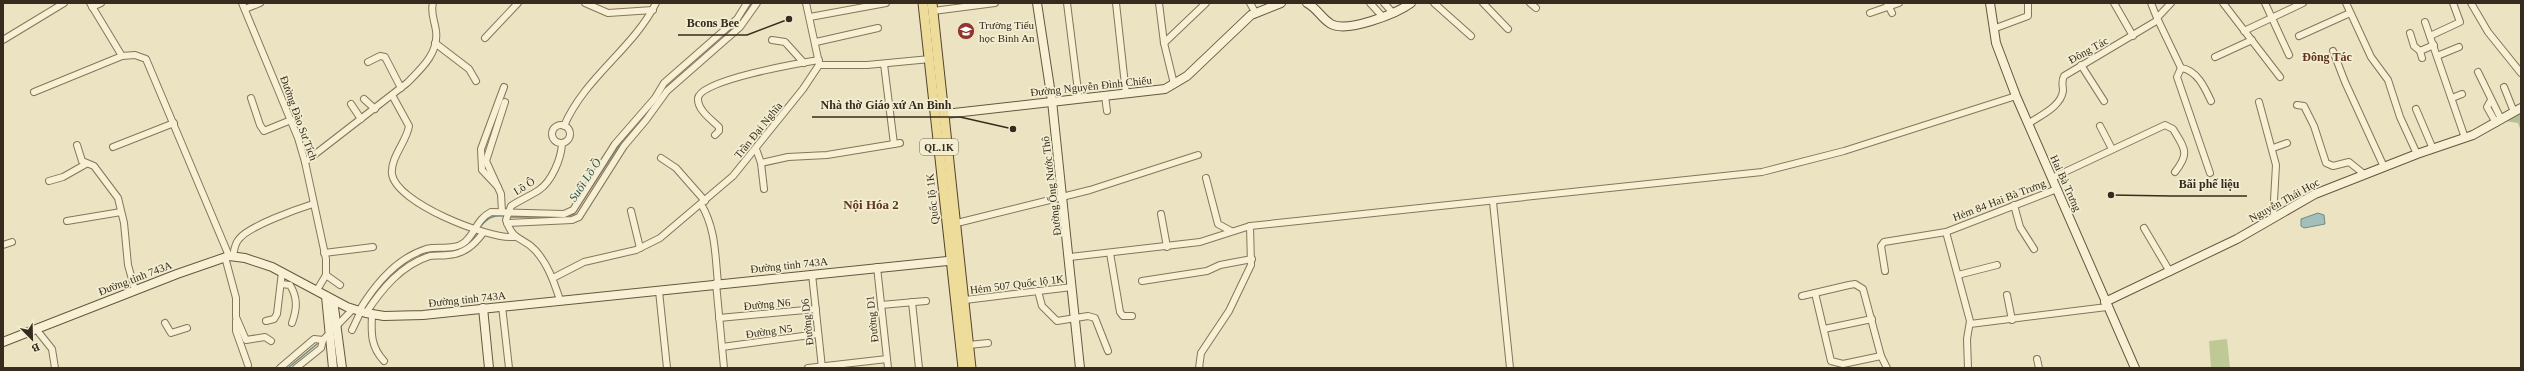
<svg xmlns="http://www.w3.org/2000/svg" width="2524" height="371" font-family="Georgia,serif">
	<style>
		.green { fill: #bec996 }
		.cemetery { fill: #b5be95 }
		.water { fill: #a4beb9; stroke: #6c8c87 }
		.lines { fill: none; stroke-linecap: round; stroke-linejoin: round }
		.stream { stroke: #6c8c87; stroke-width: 1.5 }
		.street-casing { stroke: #85755a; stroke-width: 8 }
		.secondary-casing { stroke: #66563d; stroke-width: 10 }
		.primary-casing { stroke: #52432e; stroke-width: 11 }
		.street { stroke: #f7f0d5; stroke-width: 6 }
		.secondary { stroke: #f7f0d5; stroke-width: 8 }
		.primary { stroke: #eedc9b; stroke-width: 9 }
		.labels { text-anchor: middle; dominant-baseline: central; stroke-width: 3.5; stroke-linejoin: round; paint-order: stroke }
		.shield { fill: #f3edd1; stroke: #6e6554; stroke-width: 1 }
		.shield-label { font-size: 10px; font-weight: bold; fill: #352b1e }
		.poi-label { font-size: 11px; fill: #352b1e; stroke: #f3edd1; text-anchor: start }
		.street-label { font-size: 11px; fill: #352b1e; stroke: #f3edd1 }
		.neighbourhood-label { font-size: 12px; font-weight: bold; fill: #60331f; stroke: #f3edd1 }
		.water-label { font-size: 12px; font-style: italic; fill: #2d5354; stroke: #f3edd1 }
		.quarter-label { font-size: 13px; font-weight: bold; fill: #60331f; stroke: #f3edd1 }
		.leader { fill: none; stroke: #352b1e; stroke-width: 1.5 }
		.callout-dot { fill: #352b1e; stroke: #f3edd1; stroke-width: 1.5 }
		.callout-label { font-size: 12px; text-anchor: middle; font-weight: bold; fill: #352b1e; stroke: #f3edd1; stroke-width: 3.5; stroke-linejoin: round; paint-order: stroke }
	</style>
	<rect width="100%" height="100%" fill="#ece3c2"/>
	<path class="green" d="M2227,339L2230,368H2211L2209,341Z"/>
	<path class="cemetery" d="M2521,111V131L2518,123L2505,121Z"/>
	<path class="water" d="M2318,213L2324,215L2325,224L2304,228L2301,226V219Z"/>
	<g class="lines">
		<g class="stream">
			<path d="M723,36L741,21L751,3"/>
			<path d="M509,217H561"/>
			<path d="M565,217L574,214L619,145L643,116"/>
			<path d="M481,226C488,217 494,215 505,216"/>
			<path d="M421,256C444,245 461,259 477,232"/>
			<path d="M376,291L393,273L404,266"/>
			<path d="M288,368L317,344"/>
		</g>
		<defs>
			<g id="street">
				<path d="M90,3L122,56"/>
				<path d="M242,3L298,138L305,162L326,259V275L317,290"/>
				<path d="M585,3L608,13L653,10"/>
				<path d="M806,3L819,63"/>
				<path d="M1067,3L1079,99"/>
				<path d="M1116,3L1126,94"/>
				<path d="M1159,3L1164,43L1174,84"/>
				<path d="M1250,3L1255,12"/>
				<path d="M1370,3L1382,16"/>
				<path d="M1384,3L1393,13"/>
				<path d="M1434,3L1471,36"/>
				<path d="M1483,3L1508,29"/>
				<path d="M1530,3L1536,8"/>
				<path d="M1887,3L1892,13"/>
				<path d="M2114,3L2133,36"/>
				<path d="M2151,3L2157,18"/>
				<path d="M2223,3L2280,77"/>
				<path d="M2265,3L2289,55"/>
				<path d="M2346,3L2371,57L2388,80L2400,117L2417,154"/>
				<path d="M2471,3L2488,32L2521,73"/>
				<path d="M92,7L101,3"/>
				<path d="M245,9L260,3"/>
				<path d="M933,11L995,3"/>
				<path d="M1870,13L1899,3"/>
				<path d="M810,17L886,3"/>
				<path d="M2158,20L2181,68C2197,70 2205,88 2211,101"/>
				<path d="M2425,22L2465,138"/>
				<path d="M1993,29L2028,16V3"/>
				<path d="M2244,31L2303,3"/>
				<path d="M2410,33L2414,46L2420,51"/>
				<path d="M2299,36L2350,13"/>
				<path d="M2430,36L2460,22L2453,3"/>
				<path d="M485,38L518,3"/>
				<path d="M3,40L64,3"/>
				<path d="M772,40L785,42L804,63"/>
				<path d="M816,42L878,28"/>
				<path d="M435,43L469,69L476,81"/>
				<path d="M1164,43L1206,3"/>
				<path d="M2333,51L2345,82L2384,167"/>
				<path d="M2437,56L2459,47"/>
				<path d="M2215,57L2252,40"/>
				<path d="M2422,58L2420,51L2434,45"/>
				<path d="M368,62L380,56L385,57L401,88"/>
				<path d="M884,64L894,144"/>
				<path d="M819,65H867L930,59"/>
				<path d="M2081,65L2104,101"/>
				<path d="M2181,68L2177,77L2210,173"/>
				<path d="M2478,72L2501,119"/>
				<path d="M2504,87L2514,112"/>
				<path d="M34,92L122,56L135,55L146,59L229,256"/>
				<path d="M392,95L409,126C407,141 390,158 392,174C396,203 488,239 514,237"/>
				<path d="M1105,96L1107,111"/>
				<path d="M251,98L260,125L264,131L291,120"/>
				<path d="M2452,98L2462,94"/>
				<path d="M364,99L375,109"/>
				<path d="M2491,100L2487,107L2496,123"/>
				<path d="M2259,102L2276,165L2273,218"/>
				<path d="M351,104L361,119"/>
				<path d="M2297,105L2304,106L2314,126L2326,163L2333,166L2349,162L2364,174"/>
				<path d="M2416,109L2433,149"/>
				<path d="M2028,124C2039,116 2061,107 2063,91C2063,85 2061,82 2064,76L2158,20L2157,18L2171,3"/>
				<circle cx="561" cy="134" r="9"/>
				<path d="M564,126C585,77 633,49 656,3"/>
				<path d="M2100,126L2112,149"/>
				<path d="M715,135L719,131V127C712,120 697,110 698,98C700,80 800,63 819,60"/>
				<path d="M77,145L82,161L94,166L118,198L124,223L128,265L135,290"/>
				<path d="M113,147L174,123"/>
				<path d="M2273,148L2287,143"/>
				<path d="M756,149L761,163L788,157L827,155L900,143"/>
				<path d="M661,158L676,168L705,201"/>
				<path d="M305,162L407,83C421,69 439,53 436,31C435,22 430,12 433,3"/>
				<path d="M761,163L764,189"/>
				<path d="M1206,178L1218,224L1231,231"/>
				<path d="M2052,178L2165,125L2173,129C2185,149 2190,153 2175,172"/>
				<path d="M49,181L63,177L86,164"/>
				<path d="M498,187L482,170L481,149L504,87"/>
				<path d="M1493,202L1510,368"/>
				<path d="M701,204C716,229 715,255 718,283"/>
				<path d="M2014,205L2020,227L2034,249"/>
				<path d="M631,211L640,248"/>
				<path d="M502,212L501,194L486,161L505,102"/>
				<path d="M1161,214L1167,247"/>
				<path d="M67,221L121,212"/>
				<path d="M507,223L572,220L579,217L624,146L646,120L667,91L740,27L757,3"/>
				<path d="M957,223L1090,190L1198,155"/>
				<path d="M2144,228L2170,272"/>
				<path d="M1946,232L1970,321L1967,339L1968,368"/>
				<path d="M3,245L12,242"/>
				<path d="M324,253L373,247"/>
				<path d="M1110,253L1120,312L1123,316H1132"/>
				<path d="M233,256C234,250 235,243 239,239C249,226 297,209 313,204"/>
				<path d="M225,257L236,298V317L246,340L265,337L271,341"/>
				<path d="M1070,257L1200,242L1250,226L1762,172L1844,151L2016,96"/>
				<path d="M877,267L888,368"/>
				<path d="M1885,271L1881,246L1884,242L1946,232L2057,189"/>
				<path d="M812,274L822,368"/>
				<path d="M326,275L340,285"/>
				<path d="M1958,275L1997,265"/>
				<path d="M553,278L584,262L636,250L660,238L733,176L803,89L819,65"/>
				<path d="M1142,281L1207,271L1220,265L1252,259"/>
				<path d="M716,283L724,368"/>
				<path d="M281,284L290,285C298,298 297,309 292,323"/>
				<path d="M659,291L667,368"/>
				<path d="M1038,291L1042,306L1057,321L1088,316L1095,318L1108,351"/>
				<path d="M1815,293L1831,361L1843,364L1881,356"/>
				<path d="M2007,295L2012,320"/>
				<path d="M1802,296L1849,285L1855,284L1863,289L1881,356L1887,368"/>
				<path d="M560,300C554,282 548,264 535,250C522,236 514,243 506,220L511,206C520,200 530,196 539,190C552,181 561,159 562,144"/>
				<path d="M965,300L1072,287"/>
				<path d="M912,302L919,368"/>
				<path d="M881,305L926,301"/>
				<path d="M502,306L509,368"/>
				<path d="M359,311C374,286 397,258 426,249C439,246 454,251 465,242C476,232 477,219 491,212L564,214L573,210L615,144L655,98L664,83L737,19L747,3"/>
				<path d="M366,313C381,290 401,265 430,256C435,255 442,256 448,255C464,254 474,245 483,233"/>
				<path d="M372,315C371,334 371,347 384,361"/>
				<path d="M719,318L816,309"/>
				<path d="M236,321V331L248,365"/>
				<path d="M266,321L274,319L277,314L282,272"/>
				<path d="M165,323L171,333L187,328"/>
				<path d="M1970,324L2107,307"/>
				<path d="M36,329L52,349L55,368"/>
				<path d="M1824,329L1872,319"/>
				<path d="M352,330L361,311"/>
				<path d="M969,345L988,343"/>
				<path d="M722,347L818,334"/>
				<path d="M2037,359L2039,368"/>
				<path d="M280,368L314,339L323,340"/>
				<path d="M296,368L321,348L323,340L353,309"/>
				<path d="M808,368L887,359"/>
				<path d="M1199,368L1201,353L1229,311L1251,265L1250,226"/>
			</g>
			<g id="secondary">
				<path d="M1037,3L1052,101L1080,368"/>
				<path d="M1307,3C1317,8 1321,18 1331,24C1347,33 1396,14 1411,3"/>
				<path d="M1990,3L1996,43L2016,96L2135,368"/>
				<path d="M945,114L1165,89L1187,76L1251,15L1281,3"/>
				<path d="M326,296L333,368"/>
				<path d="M333,300L342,368"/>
				<path d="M2105,302L2237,239L2315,194L2417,154L2473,135L2521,108"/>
				<path d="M483,308L489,368"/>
				<path d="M3,342L177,274L229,256L245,258L272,267L347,307L366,313L384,316L423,315L957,260"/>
			</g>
			<g id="primary">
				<path d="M923,3L963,368"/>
				<path d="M932,3L971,368"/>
			</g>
		</defs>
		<use href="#street" class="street-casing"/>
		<use href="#secondary" class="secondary-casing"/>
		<use href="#primary" class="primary-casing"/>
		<use href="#street" class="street"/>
		<use href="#secondary" class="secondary"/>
		<use href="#primary" class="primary"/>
	</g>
	<defs>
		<symbol id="school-disc" viewBox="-11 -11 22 22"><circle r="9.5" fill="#91362d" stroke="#f3edd1"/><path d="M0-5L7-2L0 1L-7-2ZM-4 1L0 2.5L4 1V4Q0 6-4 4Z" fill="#fff"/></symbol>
	</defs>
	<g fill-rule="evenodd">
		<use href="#school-disc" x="956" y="21" width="20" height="20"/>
	</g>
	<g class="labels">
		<rect class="shield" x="920" y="139" width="38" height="16" rx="3"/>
		<g class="shield-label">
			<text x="939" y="147">QL.1K</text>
		</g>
		<g class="poi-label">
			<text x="979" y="25">Trường Tiểu<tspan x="979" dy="13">học Bình An</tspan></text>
		</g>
		<g class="street-label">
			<text transform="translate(2088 50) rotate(-29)">Đông Tác</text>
			<text transform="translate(1091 86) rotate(-6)">Đường Nguyễn Đình Chiểu</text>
			<text transform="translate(299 118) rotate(70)">Đường Đào Sư Tích</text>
			<text transform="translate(758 130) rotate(-51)">Trần Đại Nghĩa</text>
			<text transform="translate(2066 183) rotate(66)">Hai Bà Trưng</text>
			<text transform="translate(524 186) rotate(-32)">Lồ Ô</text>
			<text transform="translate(1051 186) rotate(-97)">Đường Ống Nước Thô</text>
			<text transform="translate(932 199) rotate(-96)">Quốc lộ 1K</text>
			<text transform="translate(1999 200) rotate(-21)">Hẻm 84 Hai Bà Trưng</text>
			<text transform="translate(2284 200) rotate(-29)">Nguyễn Thái Học</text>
			<text transform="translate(789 265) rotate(-6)">Đường tỉnh 743A</text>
			<text transform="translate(135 278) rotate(-21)">Đường tỉnh 743A</text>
			<text transform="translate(1017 284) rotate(-7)">Hẻm 507 Quốc lộ 1K</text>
			<text transform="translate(467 299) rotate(-6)">Đường tỉnh 743A</text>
			<text transform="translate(767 304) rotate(-5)">Đường N6</text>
			<text transform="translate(872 319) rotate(-96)">Đường D1</text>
			<text transform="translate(807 322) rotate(-96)">Đường D6</text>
			<text transform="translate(769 331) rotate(-8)">Đường N5</text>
		</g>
		<g class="neighbourhood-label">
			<text x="2327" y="57">Đông Tác</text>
		</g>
		<g class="water-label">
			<text transform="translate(585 180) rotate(-57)">Suối Lồ Ồ</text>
		</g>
		<g class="quarter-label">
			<text x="871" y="204">Nội Hóa 2</text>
		</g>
	</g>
	<path class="leader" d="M789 19L747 35H678M1013 129L960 117H812M2111 195L2171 196H2247"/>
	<g class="callout-dot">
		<circle cx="789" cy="19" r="4"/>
		<circle cx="1013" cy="129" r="4"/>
		<circle cx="2111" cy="195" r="4"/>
	</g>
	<g class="callout-label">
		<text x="713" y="27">Bcons Bee</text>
		<text x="886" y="109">Nhà thờ Giáo xứ An Bình</text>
		<text x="2209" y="188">Bãi phế liệu</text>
	</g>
	<rect width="2524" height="371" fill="none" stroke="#352b1e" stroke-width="8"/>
	<g transform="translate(32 339) rotate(157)" stroke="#f3edd1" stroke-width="3" paint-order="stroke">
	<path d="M0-3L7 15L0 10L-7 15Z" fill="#352b1e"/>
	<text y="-6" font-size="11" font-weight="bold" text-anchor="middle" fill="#352b1e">B</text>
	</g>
</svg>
